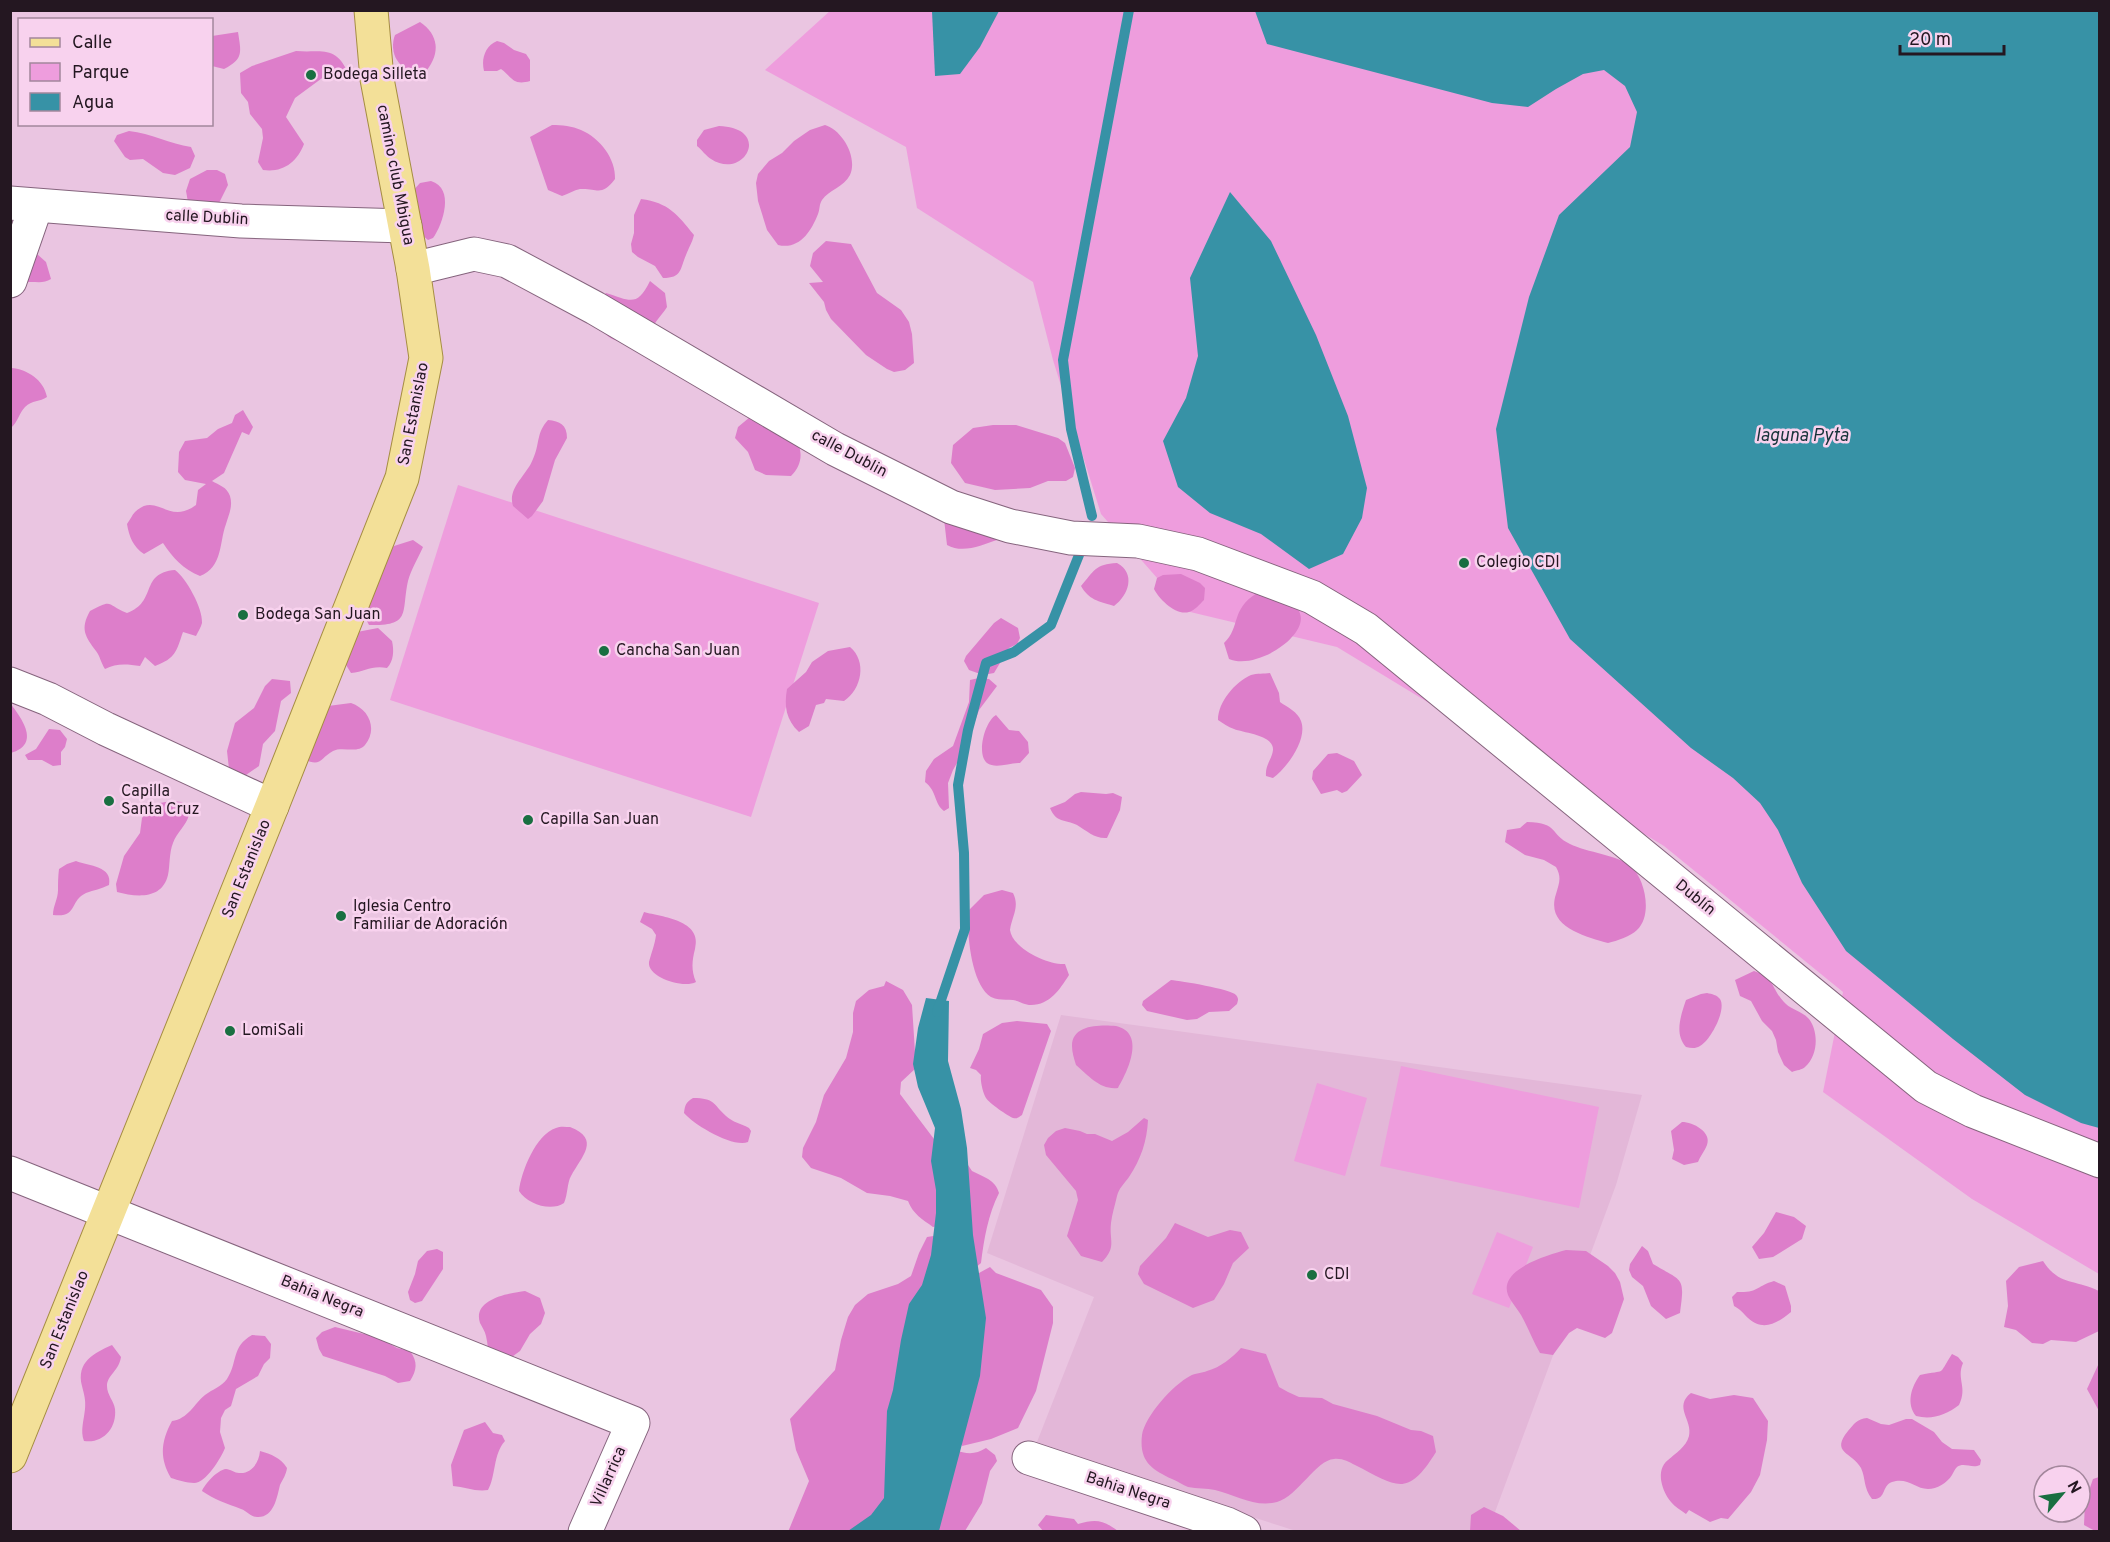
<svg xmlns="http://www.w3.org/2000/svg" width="2110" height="1542" font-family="Overpass,sans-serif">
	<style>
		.built { fill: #e3b7d8 }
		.green { fill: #ee9ddd }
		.forest { fill: #dd7eca }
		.water { fill: #3792a6 }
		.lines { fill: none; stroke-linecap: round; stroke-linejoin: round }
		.stream { stroke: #3792a6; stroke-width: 10 }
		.minor-casing { stroke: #85647d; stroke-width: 35 }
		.major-casing { stroke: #a58d42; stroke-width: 35 }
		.minor { stroke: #fff; stroke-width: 33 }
		.major { stroke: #f3e098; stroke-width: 33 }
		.poi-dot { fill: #196f41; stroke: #f8d2ee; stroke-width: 2 }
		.labels { text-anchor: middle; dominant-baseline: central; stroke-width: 5; stroke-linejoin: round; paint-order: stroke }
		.poi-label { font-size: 16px; fill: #241721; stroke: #f8d2ee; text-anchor: start }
		.street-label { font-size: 16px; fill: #241721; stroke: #f8d2ee }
		.water-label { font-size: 18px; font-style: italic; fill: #17333a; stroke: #f8d2ee }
	</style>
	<rect width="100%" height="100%" fill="#eac5e1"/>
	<path class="built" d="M1061,1015L1642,1095L1616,1185L1488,1531H1296L1035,1447L1094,1297L987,1253Z"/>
	<g class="green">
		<path d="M831,10L2099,11V1274L1972,1199L1823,1092L1843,992L1664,846L1337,647L1186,611L1101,514L1053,360L1033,282L917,208L906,147L765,70Z"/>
		<path d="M458,485L819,603L751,817L390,700Z"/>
		<path d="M1401,1066L1599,1107L1579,1208L1380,1166Z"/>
		<path d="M1317,1083L1367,1098L1345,1176L1294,1161Z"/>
		<path d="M1497,1232L1533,1247L1509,1308L1472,1294Z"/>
	</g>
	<g class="forest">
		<path d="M420,22C439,35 440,53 427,70C404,78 387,56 395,35Z"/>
		<path d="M238,32C241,52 244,59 224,69L212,66V36Z"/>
		<path d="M497,41L504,43L514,50L526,54L530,60V81C513,86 512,77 501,69L497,71H484C481,59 485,46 497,41Z"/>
		<path d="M296,51C321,53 336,45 348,73H329L295,98L286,117L304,144C297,162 283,173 263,170L258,162L263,138L262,129L250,114L248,102L241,93L240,73L252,66Z"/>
		<path d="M552,125C562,125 572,126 581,130C600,138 616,159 615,179C601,197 598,188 580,189C574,190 568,194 562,196L548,190L530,137Z"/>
		<path d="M825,125C842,130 858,157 850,175C844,187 829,190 822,200C819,205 820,209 818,214C811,232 799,250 778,245L767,230L758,201L756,183L758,174L769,161L782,153L794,141L810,130Z"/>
		<path d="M719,126C773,128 744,181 711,159C706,156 702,150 697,146V140L704,130Z"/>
		<path d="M129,131C151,133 170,144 191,147L195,156L190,168L175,175L163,173L143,159L130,160L125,157L114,141L117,135Z"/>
		<path d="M207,170H217L225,174L228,185L219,203L195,207L188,202L186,191L190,179Z"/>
		<path d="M431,181C455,188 443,224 433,238L428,240L422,235L411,193L420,183Z"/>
		<path d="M641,199C669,203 677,214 694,235C692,243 689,247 686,255C680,269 682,278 663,278L655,266L638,257L632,252L631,244L634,233V215Z"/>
		<path d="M826,241L851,244L877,293L901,310L909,322L912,334L914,363L905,370L894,372L887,369L866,355L831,319L826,310L824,302L809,283L823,282L810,266L813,253Z"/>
		<path d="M37,254L46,262L51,279C42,285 33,280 23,283L34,257Z"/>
		<path d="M650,281L665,293L667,307C662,315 655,321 651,331L622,342C598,337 600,322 598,301L606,293C631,301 637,307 650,281Z"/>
		<path d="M11,368C27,369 44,380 47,397C40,402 32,400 25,407C19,413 18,422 11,428Z"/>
		<path d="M243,410L253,427L249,435L242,432L224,473L212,481C219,485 227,487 230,496C233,506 229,514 226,524C219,543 223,567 200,576C183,569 173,558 163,543L144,554C133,547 129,536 127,524C130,520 132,515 135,512C157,491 168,526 196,505L198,490L206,484L185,480L178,472L179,452L185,441L207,438L218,429L232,423L235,415Z"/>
		<path d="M750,417L767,422L768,430L784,436L799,446C803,458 799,468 791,476L766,475L755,470L748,452L735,438L738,427Z"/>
		<path d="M548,420C560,421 567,425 567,438L555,460L543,501L532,516L528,519L513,506C507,488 527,475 533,459C540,444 536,433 548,420Z"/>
		<path d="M993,425H1016L1058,438L1065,443L1075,468L1073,477L1066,481H1048L1030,488L995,490L965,483L951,463L953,445L973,428Z"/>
		<path d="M944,519L998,535L997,540C982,545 963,554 947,545Z"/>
		<path d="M413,540L423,547C418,558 411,570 408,581C401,613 412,626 369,625L365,617V609L387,552L394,546Z"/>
		<path d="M1117,563C1136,573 1129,595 1114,606C1098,601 1089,600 1081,586C1094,571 1095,564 1117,563Z"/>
		<path d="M175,570C186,578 203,608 202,623C201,627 198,632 196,636L183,632C176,652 176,658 155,666L145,657L140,666C127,664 116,663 105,669C101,663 100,656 96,651C85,636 80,629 90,611C114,598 106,605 127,613C158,602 139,573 175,570Z"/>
		<path d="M1181,574L1200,583L1205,588L1204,600C1200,604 1194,611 1189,612C1176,616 1159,599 1154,589L1157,578L1163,575Z"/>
		<path d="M1257,593C1268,596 1284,599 1293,605C1323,626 1260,672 1229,659L1224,643C1241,627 1230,610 1257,593Z"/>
		<path d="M1001,618L1018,628L1020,638L1017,644L1009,648L994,673L983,675L969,670L964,661L966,656L994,623Z"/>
		<path d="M378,628L392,641C394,650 394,661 387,668C371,665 365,672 351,673L343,660L357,632Z"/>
		<path d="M850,647C867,661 862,689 844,701L826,699L824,703L816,705L809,726L799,732C786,720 784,706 787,689L806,672L812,662L828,651Z"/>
		<path d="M1270,673L1279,693L1280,702C1287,707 1298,712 1301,721C1308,739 1287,768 1273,778L1266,776C1265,765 1272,759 1273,750C1274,735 1244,733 1234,729C1228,727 1223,723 1218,720C1218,702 1235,682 1251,675C1257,673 1264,674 1270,673Z"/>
		<path d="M979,678L989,679L997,686L979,710L965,749L953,770L948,783L949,808L944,811C934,804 937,791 925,782L926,771L934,759L953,746L969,702L970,680Z"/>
		<path d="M272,679L290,681L291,693L281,701L275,731L263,744L259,766L246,775L235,777L229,769L227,751L235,723L254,708L265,686Z"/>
		<path d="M10,703C22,719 41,744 11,753Z"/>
		<path d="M351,703C369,709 378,729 365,745C358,754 342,746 333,751C320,758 321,768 304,759L328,706Z"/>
		<path d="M996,715L1009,730L1019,731L1028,742L1029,753L1020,763C1010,763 995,769 987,763C976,754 985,721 996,715Z"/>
		<path d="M49,729L60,730L67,739L65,747L61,752V765L53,766L42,760H28L25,755L36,749Z"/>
		<path d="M1337,753L1354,761L1362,775L1347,791L1342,793L1337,790L1321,794L1312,779L1313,771L1328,754Z"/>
		<path d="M1081,792L1106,794L1113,793L1122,797L1120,810L1107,838C1095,839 1087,831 1077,825C1065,819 1056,823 1050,808L1065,802L1075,794Z"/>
		<path d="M171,801L182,802L189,815C186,826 177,832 173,843C169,853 170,865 168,875C162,900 136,897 117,892L116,884L124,856L140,833L142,818L148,810L160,803Z"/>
		<path d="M1527,822C1560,823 1549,834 1570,844C1586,852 1620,856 1631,866C1645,879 1653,915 1637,930C1631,936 1617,941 1608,943C1585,936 1545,927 1556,894C1559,883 1562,878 1556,867L1544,860L1525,855L1505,842L1507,830L1520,828Z"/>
		<path d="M76,861C89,866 113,866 109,885C101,889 94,890 86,893C69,901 78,918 53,915C53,906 58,899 58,890C58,883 58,877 59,869L67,864Z"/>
		<path d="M1002,890L1013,893C1020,907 1012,916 1010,930C1012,948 1048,965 1065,964L1069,975C1060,989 1050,1005 1031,1005C1024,1005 1019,1001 1013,1000C1005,999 999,1001 991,997C971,985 966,931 969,910L984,895Z"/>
		<path d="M644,912C662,917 703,920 695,949C692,961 691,970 696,982C683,989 647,977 649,962C651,954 655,944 656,935L652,929L640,922Z"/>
		<path d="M1754,971C1776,978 1771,990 1786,1004C1792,1010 1802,1011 1809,1019C1819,1032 1818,1056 1805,1067C1802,1070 1797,1070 1792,1072L1784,1065L1778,1052L1776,1040L1772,1031L1762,1021L1751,1001L1740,996L1735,980Z"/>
		<path d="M1171,980C1181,981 1231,989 1236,995C1239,999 1238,1000 1237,1004L1229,1011L1209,1012L1197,1019L1187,1020L1147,1011L1142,1005L1143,1001Z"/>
		<path d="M886,981L903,990L912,1005L916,1068L901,1082L900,1094L937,1143L938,1226L933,1227C922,1219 913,1214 908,1201L890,1196L867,1193L841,1178L811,1168L802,1157L803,1148L816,1122L824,1095L846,1058L853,1032V1013L856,1001L869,990L884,986Z"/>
		<path d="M1707,993C1712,994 1717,995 1720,999C1727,1010 1710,1041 1700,1046C1695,1049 1691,1048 1686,1047C1674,1034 1681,1015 1686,1000L1701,994Z"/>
		<path d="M1017,1021L1047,1024L1051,1031L1022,1115C1019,1117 1018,1119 1013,1118C1008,1116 989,1103 986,1098C983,1093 980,1081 981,1075L976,1070L970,1068L979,1049L983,1034L1002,1023Z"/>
		<path d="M1116,1026C1146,1033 1128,1071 1118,1088C1100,1090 1089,1076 1076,1065C1074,1059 1072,1052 1072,1046C1072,1024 1101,1025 1116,1026Z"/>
		<path d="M693,1098C715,1098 713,1104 726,1116C732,1122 742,1124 749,1128L751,1131L748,1142C733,1148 694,1125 684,1113C685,1105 686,1102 693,1098Z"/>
		<path d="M1144,1118L1148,1120C1147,1141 1141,1159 1129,1177C1124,1184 1119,1188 1117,1196C1115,1205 1112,1214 1111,1223C1109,1241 1117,1247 1102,1262L1081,1256L1067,1236L1078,1200L1076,1191L1046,1155L1044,1145L1048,1138L1056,1131L1065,1128L1080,1131L1087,1134H1095L1112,1141L1128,1132Z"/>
		<path d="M1682,1122C1693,1122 1712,1132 1707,1145C1705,1151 1700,1156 1698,1162L1684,1165L1672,1159L1674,1150L1671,1131Z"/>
		<path d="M570,1127C601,1139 582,1156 571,1176C567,1183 568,1194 564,1203C551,1212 527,1204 519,1191C521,1172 536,1134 556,1128C560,1126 566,1127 570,1127Z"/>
		<path d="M966,1162L972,1171C983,1177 995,1179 999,1193C988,1215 984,1239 981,1263L974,1269Z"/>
		<path d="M1776,1212L1794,1217L1806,1226L1802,1239L1773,1257L1759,1259L1752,1247L1764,1233Z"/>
		<path d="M1175,1223L1208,1237L1230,1230L1241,1232L1249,1248L1233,1263L1224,1284L1214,1300L1193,1308L1144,1284L1138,1274L1140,1266L1166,1238Z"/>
		<path d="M940,1235L900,1531L788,1532L809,1481L796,1450L790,1419L835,1370L841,1340L848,1317L855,1305L868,1294L898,1284L911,1276L919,1253L927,1237Z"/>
		<path d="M1642,1246L1648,1251L1653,1264C1683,1282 1685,1276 1680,1313L1666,1319L1651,1306L1643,1286L1632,1277L1629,1270L1630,1264Z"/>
		<path d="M437,1249L443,1252V1269L422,1301L415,1303L410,1300L408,1292L415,1274L418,1261L427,1251Z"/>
		<path d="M1566,1250L1586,1251L1608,1266L1615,1273L1620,1282L1624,1299L1612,1333L1605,1338L1577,1328L1569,1333L1553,1355L1540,1353C1533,1341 1528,1327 1521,1315C1517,1308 1511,1302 1508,1295C1498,1269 1548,1255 1566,1250Z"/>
		<path d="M2043,1261C2059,1286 2075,1279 2099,1291V1331L2076,1342L2051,1340L2043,1344L2032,1343L2016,1330L2004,1327L2008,1306L2006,1281L2019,1267Z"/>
		<path d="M990,1267L996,1273L1041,1290L1053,1307V1323L1036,1391L1018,1428L991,1439L962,1446L958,1432L973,1294L979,1273Z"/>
		<path d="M1774,1281L1785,1286L1791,1306V1312C1778,1323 1763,1332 1748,1318C1743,1313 1740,1309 1734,1306L1732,1297L1737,1292C1759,1293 1756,1286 1774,1281Z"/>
		<path d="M525,1291L540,1298L545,1313L541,1324L530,1334L520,1351L505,1362L489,1360C488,1352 488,1344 486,1336C485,1331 482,1327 480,1323C472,1299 510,1293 525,1291Z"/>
		<path d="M335,1327L364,1334L374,1335L397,1348L410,1351C418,1362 417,1370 410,1381L398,1383L385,1376L323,1356L319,1349L316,1338L322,1332Z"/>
		<path d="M252,1335L265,1336L271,1344L270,1358L264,1364L258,1376L236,1389L231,1406L225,1410L221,1418L220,1432L225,1448C221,1458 206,1483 194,1483C187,1483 178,1480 171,1478C159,1458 161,1441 172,1421C188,1419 194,1404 205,1395C213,1389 221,1387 227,1379C238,1362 231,1347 252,1335Z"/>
		<path d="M112,1345L121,1357C119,1371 107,1375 107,1386C107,1395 114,1401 115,1409C117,1428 103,1444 84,1441C80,1431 84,1420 85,1409C86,1400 84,1394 82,1386C76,1362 94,1353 112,1345Z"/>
		<path d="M1241,1348L1266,1354L1279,1387L1288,1392L1299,1397L1322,1398L1333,1404L1377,1416L1411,1430L1421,1431L1433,1436L1436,1452C1407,1499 1397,1486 1355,1465C1349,1462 1342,1458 1334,1459C1316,1460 1298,1496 1277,1502C1256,1508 1235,1495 1215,1490C1207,1488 1197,1489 1188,1487C1183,1485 1177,1481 1172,1479C1151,1469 1139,1461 1142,1435C1145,1416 1173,1385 1190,1376C1195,1373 1202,1373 1207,1371C1221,1367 1232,1358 1241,1348Z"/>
		<path d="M1952,1354L1958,1357L1963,1363C1956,1379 1968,1387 1959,1405C1946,1415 1932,1420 1916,1416C1906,1404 1911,1387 1920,1375C1948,1369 1937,1377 1952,1354Z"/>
		<path d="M2099,1363V1411L2087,1389Z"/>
		<path d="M1691,1393L1710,1399L1734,1395L1753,1398L1768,1421L1767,1440L1760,1475L1751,1492L1728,1519L1721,1518L1710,1522L1689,1510L1686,1514C1681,1510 1675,1507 1671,1502C1662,1491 1655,1470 1668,1460C1676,1453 1686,1447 1689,1436C1693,1420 1673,1407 1691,1393Z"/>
		<path d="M1867,1418L1881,1424L1889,1425L1906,1419H1912L1934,1432L1942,1442L1952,1449L1974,1450L1981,1460L1980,1465C1972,1469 1964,1462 1957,1467C1955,1469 1953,1473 1952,1475C1947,1483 1937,1489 1928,1489C1915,1489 1908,1477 1892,1482C1881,1486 1887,1500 1872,1499C1863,1487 1866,1479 1861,1468C1852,1452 1830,1453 1848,1431C1854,1424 1857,1419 1867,1418Z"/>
		<path d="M485,1422L493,1433L502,1435L505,1441C493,1454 496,1476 488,1490C476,1492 465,1487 453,1486L451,1465L464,1430Z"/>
		<path d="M986,1448L995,1455L997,1461L990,1471L982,1503L965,1531L932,1532L954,1450C967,1454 975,1455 986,1448Z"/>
		<path d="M260,1451C271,1454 281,1458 287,1468C286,1475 283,1479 280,1485C277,1497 274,1518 257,1517C251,1517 247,1511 241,1509C228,1504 213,1499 202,1491C205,1484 217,1470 226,1469C230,1469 235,1473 239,1473C252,1474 259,1462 260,1451Z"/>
		<path d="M2099,1477V1531H2095L2084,1525L2085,1502L2093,1479Z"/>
		<path d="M1484,1507L1503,1516L1521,1531H1470L1471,1515Z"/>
		<path d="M1046,1515L1074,1519L1078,1524C1096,1519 1103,1520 1118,1531H1043L1038,1525Z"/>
	</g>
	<g class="water">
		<path d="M932,11H999L980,47L960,74L935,76Z"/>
		<path d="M1255,11H2099V1128L2081,1123L2025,1095L1953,1039L1846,951L1802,883L1778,830L1760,803L1733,778L1691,748L1570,639L1508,528L1496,429L1529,297L1559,215L1630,147L1637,112L1625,86L1604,70L1583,74L1556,89L1528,107L1492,103L1267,44Z"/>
		<path d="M1230,192L1271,241L1316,335L1348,416L1367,488L1362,518L1343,554L1309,569L1261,534L1210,513L1178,487L1163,441L1186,398L1198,356L1190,278Z"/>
		<path d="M926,998L949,1001L948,1061L961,1109L967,1148L973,1235L986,1318L980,1376L939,1531H848L871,1515L884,1498L887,1411L893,1390L901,1340L909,1304L922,1285L931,1255L936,1213V1190L931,1161L935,1128L918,1087L913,1064L918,1028Z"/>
	</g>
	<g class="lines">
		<g class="stream">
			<path d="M1092,516L1071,429L1063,360L1129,10"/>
			<path d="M937,1012L965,929L964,853L958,785L968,730L986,663L1014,652L1051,625L1081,550"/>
		</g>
		<defs>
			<g id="minor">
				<path d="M10,203L241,221L405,226"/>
				<path d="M413,269L474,254L507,261L595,308L835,449L951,507L1010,526L1071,538L1138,541L1198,554L1312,597L1366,629L1926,1087L1973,1111L2100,1161"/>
				<path d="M10,281L36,206"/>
				<path d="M10,684L48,699L106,729L272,806"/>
				<path d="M10,1173L633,1423L585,1532"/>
				<path d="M1029,1458L1227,1524L1244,1532"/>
			</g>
			<path id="major" d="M10,1456L272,806L402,478L426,358L413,269L377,79L371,10"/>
		</defs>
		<use href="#minor" class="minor-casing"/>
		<use href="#major" class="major-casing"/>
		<use href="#minor" class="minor"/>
		<use href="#major" class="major"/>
	</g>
	<g class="poi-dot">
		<circle cx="311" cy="75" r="6"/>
		<circle cx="1464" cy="563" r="6"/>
		<circle cx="243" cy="615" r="6"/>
		<circle cx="604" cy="651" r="6"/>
		<circle cx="109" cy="801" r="6"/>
		<circle cx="528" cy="820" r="6"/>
		<circle cx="341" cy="916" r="6"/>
		<circle cx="230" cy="1031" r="6"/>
		<circle cx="1312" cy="1275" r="6"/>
	</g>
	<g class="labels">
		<g class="poi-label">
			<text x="323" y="75">Bodega Silleta</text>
			<text x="1476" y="563">Colegio CDI</text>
			<text x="255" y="615">Bodega San Juan</text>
			<text x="616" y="651">Cancha San Juan</text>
			<text x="121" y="792">Capilla<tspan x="121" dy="18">Santa Cruz</tspan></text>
			<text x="540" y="820">Capilla San Juan</text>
			<text x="353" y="907">Iglesia Centro<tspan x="353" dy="18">Familiar de Adoración</tspan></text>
			<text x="242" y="1031">LomiSali</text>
			<text x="1324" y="1275">CDI</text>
		</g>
		<g class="street-label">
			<text transform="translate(395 175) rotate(79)">camino club Mbigua</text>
			<text transform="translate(207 218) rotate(3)">calle Dublin</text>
			<text transform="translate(414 414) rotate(-79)">San Estanislao</text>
			<text transform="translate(849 454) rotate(28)">calle Dublin</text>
			<text transform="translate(247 869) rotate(-68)">San Estanislao</text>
			<text transform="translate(1695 898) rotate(39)">Dublín</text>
			<text transform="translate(322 1297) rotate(22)">Bahia Negra</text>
			<text transform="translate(65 1320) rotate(-68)">San Estanislao</text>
			<text transform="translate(609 1477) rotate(-66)">Villarrica</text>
			<text transform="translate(1128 1491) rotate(18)">Bahia Negra</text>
		</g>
		<g class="water-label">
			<text x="1802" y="436">laguna Pyta</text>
		</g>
	</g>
	<rect width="2110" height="1542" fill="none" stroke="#241721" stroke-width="24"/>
	<rect x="18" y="18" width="195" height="108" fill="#f8d2ee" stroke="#a3879c" stroke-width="1.5"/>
	<rect x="30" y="38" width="30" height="9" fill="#f3e098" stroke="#a3879c" stroke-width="1.5"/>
	<text x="72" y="48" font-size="18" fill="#241721">Calle</text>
	<rect x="30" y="63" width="30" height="18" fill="#ee9ddd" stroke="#a3879c" stroke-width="1.5"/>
	<text x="72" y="78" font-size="18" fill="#241721">Parque</text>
	<rect x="30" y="93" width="30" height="18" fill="#3792a6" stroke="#a3879c" stroke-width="1.5"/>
	<text x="72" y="108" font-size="18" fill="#241721">Agua</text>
	<g transform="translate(2062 1494) rotate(61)"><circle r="28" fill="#f8d2ee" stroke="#a3879c" stroke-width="1.5"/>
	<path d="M0-4.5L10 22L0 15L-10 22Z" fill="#196f41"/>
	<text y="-9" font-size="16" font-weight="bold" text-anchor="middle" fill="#241721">N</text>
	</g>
	<path d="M1900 45v9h104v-9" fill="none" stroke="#241721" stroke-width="3"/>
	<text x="1909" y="45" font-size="18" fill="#241721" stroke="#f8d2ee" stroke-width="4.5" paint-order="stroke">20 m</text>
</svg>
